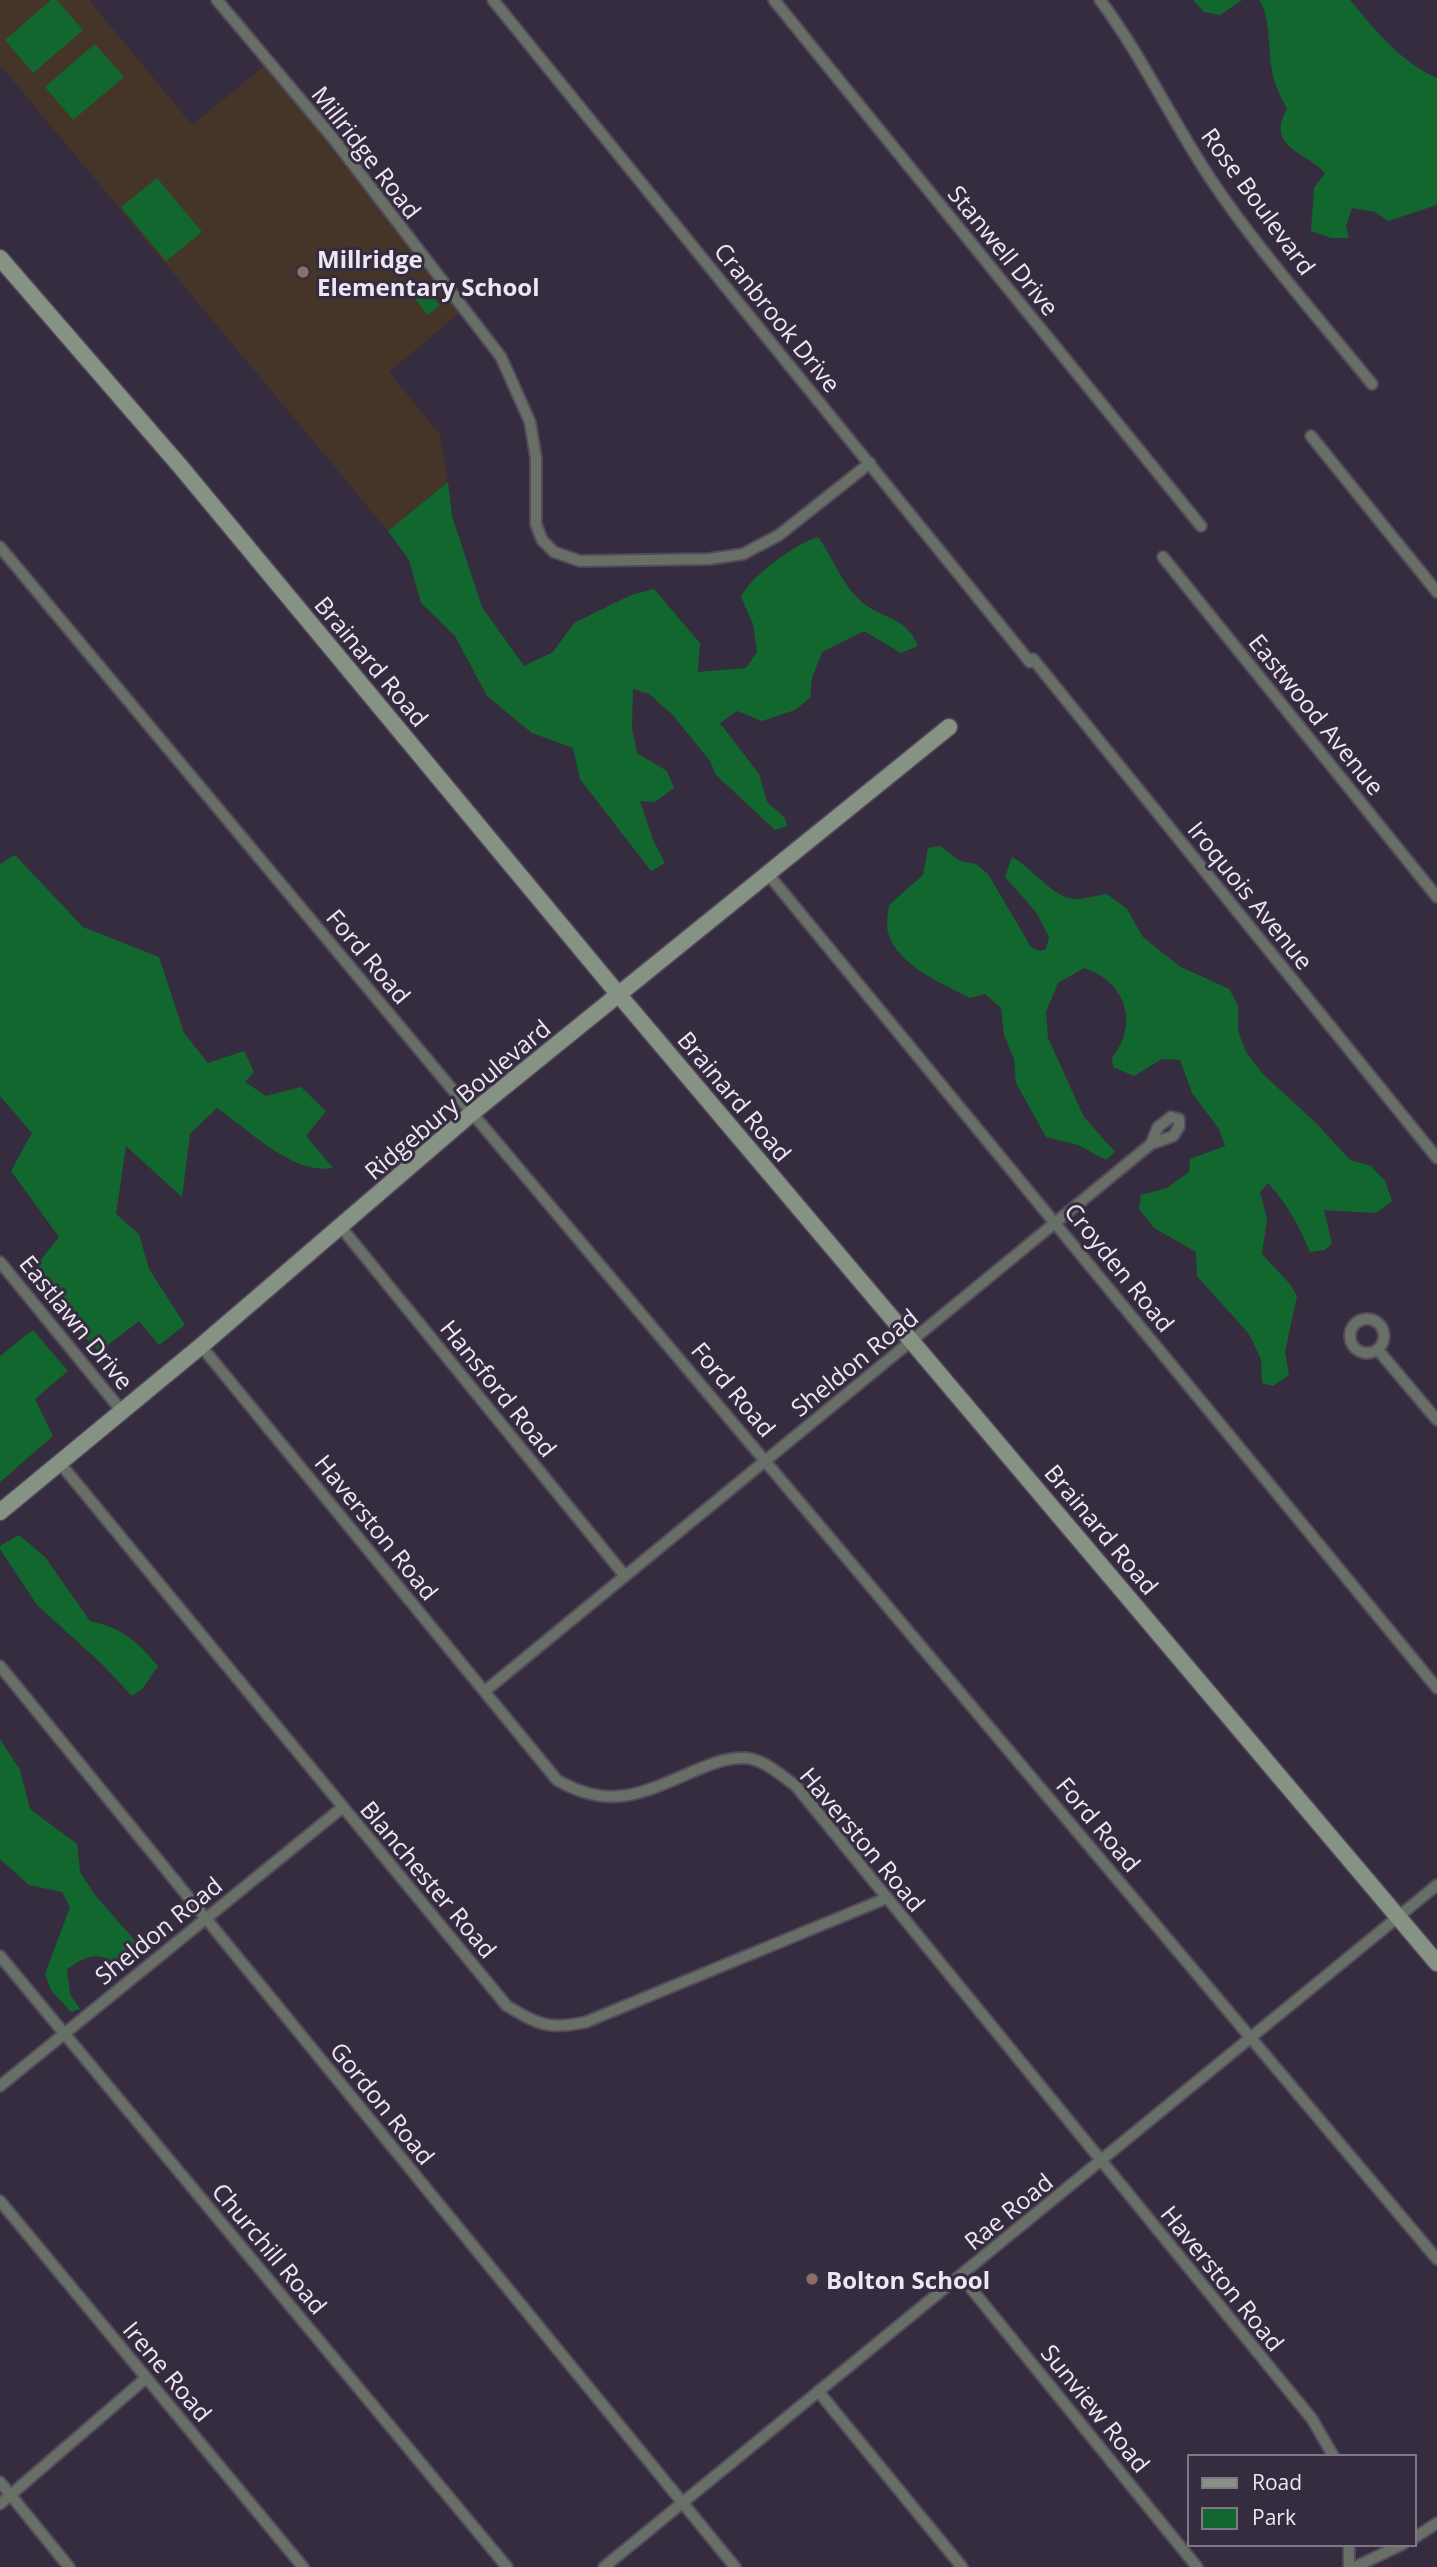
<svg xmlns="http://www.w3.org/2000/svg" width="1437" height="2567" font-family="'Open Sans',sans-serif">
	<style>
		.education { fill: #443528 }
		.green { fill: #12672e }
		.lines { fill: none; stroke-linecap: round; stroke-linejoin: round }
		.street-casing { stroke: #534a5c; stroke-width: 14 }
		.secondary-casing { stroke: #534a5c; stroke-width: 19 }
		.street { stroke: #676f66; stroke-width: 10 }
		.secondary { stroke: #859284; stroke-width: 16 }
		.education-dot { fill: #8d6e63; stroke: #362c3f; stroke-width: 2.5 }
		.labels { text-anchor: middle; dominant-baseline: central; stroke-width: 6; stroke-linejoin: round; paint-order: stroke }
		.street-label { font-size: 24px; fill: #ede7f4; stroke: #362c3f }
		.poi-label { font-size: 24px; font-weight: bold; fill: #ede7f4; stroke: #362c3f; text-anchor: start }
	</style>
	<rect width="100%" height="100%" fill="#362c3f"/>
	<path class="education" d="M0,0H89L192,125L269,62L462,311L389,372L440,435L448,482L388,531L0,65Z"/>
	<g class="green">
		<path d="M51,0H57L83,30L33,73L5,40Z"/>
		<path d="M1193,0H1242L1220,15L1204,12Z"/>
		<path d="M1259,0H1350C1376,31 1399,61 1437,78V205L1388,221L1375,212L1352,208L1346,226L1349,238H1331L1311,231L1314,188L1325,173C1306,152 1265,147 1287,109C1283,101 1278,92 1275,83C1267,61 1272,16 1259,0Z"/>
		<path d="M95,44L124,77L73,120L45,87Z"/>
		<path d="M157,178L202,232L166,261L121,207Z"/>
		<path d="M423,285L440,305L428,315L412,295Z"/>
		<path d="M448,482L452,516L482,607L524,666L553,652L574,623L631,595L654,589L700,643L698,672L746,668L757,652L753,624L741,597C751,576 795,544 818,537C834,559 842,586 864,604C886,620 906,617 918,646L901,653L864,631L822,652L812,678L810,698L795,710L762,721L737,711L720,723L759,774L767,802L785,818L787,826L775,830L716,775L710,761L672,714L649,694L633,689L632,728L637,753L667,771L674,788L655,802L640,801L653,840L665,863L651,871L580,779L573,748L532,733L487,696L455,636L421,603L409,560L388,531Z"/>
		<path d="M940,846L960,861L976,864L988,874L1031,947L1040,951L1046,949L1049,937L1036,912L1005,877L1012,857C1031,867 1051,896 1073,899C1083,900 1097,895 1107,894L1127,909L1143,937L1179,966L1229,989L1238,1005V1031L1246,1052L1262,1073L1317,1124L1350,1160L1371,1166L1385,1181L1392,1201L1376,1213L1324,1210L1332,1243L1325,1250L1310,1252C1299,1226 1287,1203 1268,1183L1260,1192L1267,1219L1262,1254L1290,1284L1297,1296L1285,1352L1289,1375L1273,1386L1262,1383L1261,1359L1249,1334L1197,1276L1196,1252L1154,1228L1139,1209L1141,1195L1167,1188L1189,1172L1190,1159L1225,1146L1219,1129L1192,1093L1180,1060L1162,1059L1134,1076L1113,1067L1112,1057C1140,1023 1125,981 1084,968L1058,983L1046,1012L1048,1038L1084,1117L1115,1152L1106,1160L1078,1145L1046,1137L1016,1083L1014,1059L1004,1035L1001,1008L985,994L970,998C942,983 898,966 888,933C886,924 888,913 889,905L923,875L928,848Z"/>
		<path d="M15,855L83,927L159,957L184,1033L208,1063L244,1051L254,1072L245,1082L266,1096L301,1087L326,1111L306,1136L333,1168C291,1175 250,1130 217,1108L190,1134L182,1197L126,1146L116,1214L139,1234L149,1269L185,1325L159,1345L139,1321L99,1352L27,1277L59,1237L11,1171L32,1133L0,1096V864Z"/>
		<path d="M33,1330L68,1371L35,1399L53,1436L0,1482V1356Z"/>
		<path d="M19,1535L45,1557L90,1621C122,1628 137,1641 158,1666L143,1688L132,1696L102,1664L37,1605L0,1549V1546Z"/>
		<path d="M0,1739L20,1770L30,1809L77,1844L80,1872L95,1895L144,1951L139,1961L125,1966C96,1953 93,1952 67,1969L70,1994L80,2009L71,2012L51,1990L45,1974L70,1907L62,1892L29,1885L0,1859Z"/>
	</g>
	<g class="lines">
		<defs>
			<g id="street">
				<path d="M217,0L332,137L501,357L530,422L536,458V524L542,540L554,552L580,561L709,559L743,554L779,535L870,463"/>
				<path d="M493,0L1030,662"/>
				<path d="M774,0L1201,526"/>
				<path d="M1100,0C1142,56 1171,119 1210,178C1258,250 1317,316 1372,384"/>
				<path d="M1311,436L1437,592"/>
				<path d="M0,547L472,1113L1437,2259"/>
				<path d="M1163,557L1437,897"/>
				<path d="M1033,659L1437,1158"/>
				<path d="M768,874L1437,1688"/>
				<path d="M340,1226L625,1576"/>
				<path d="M0,1262L121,1410"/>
				<circle cx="1367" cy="1336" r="17"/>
				<path d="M201,1346L557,1780C612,1812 644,1792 699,1769C714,1763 728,1757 745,1758C764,1759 782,1776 796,1786L1312,2419L1334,2457"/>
				<path d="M1378,1350L1437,1420"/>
				<path d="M59,1462L507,2006C540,2025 548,2030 586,2022L887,1898"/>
				<path d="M0,1666L735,2567"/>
				<path d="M485,1691L1151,1144L1173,1136L1179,1127V1119L1171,1117L1158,1127L1151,1144"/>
				<path d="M0,1956L507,2567"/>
				<path d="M0,2086L343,1807"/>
				<path d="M0,2201L303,2567"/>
				<path d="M961,2276L1197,2567"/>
				<path d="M818,2391L962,2567"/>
				<path d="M0,2482L69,2567"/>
				<path d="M0,2504L146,2378"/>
				<path d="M1414,2538L1437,2523"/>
				<path d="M1349,2544V2567"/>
				<path d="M604,2567L1437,1885"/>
				<path d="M1355,2567L1403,2544"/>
			</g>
			<g id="secondary">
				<path d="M0,258L180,466L619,995L1437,1963"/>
				<path d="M0,1512L201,1346L472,1113L949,727"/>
			</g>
		</defs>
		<use href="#street" class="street-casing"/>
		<use href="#secondary" class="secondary-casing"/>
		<use href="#street" class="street"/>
		<use href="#secondary" class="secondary"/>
	</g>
	<g class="education-dot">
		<circle cx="303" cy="272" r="7"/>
		<circle cx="812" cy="2279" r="7"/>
	</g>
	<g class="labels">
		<g class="street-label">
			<text transform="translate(367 152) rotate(52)">Millridge Road</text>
			<text transform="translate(1259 201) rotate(54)">Rose Boulevard</text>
			<text transform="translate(1004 250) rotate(51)">Stanwell Drive</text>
			<text transform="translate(778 317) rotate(51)">Cranbrook Drive</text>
			<text transform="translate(372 661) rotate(50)">Brainard Road</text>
			<text transform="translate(1317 714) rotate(51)">Eastwood Avenue</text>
			<text transform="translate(1251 895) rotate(51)">Iroquois Avenue</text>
			<text transform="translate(369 956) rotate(50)">Ford Road</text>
			<text transform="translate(735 1096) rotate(50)">Brainard Road</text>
			<text transform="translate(457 1099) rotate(-40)">Ridgebury Boulevard</text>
			<text transform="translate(1120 1267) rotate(51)">Croyden Road</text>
			<text transform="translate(77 1322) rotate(51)">Eastlawn Drive</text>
			<text transform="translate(854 1362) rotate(-39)">Sheldon Road</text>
			<text transform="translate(499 1388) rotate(51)">Hansford Road</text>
			<text transform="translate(734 1389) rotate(50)">Ford Road</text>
			<text transform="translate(377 1527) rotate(51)">Haverston Road</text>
			<text transform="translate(1102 1529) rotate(50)">Brainard Road</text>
			<text transform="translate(1099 1824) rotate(50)">Ford Road</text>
			<text transform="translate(863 1839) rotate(50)">Haverston Road</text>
			<text transform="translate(429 1879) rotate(50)">Blanchester Road</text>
			<text transform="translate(158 1930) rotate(-39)">Sheldon Road</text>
			<text transform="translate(383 2103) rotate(51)">Gordon Road</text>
			<text transform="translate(1008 2211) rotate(-39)">Rae Road</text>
			<text transform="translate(270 2248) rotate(50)">Churchill Road</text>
			<text transform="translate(1223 2278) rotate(51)">Haverston Road</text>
			<text transform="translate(168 2371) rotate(50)">Irene Road</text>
			<text transform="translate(1096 2408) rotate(51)">Sunview Road</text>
		</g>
		<g class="poi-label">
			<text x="317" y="258">Millridge<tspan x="317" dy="28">Elementary School</tspan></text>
			<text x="826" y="2279">Bolton School</text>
		</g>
	</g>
	<rect x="1188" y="2455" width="228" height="91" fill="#362c3f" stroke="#7f7787" stroke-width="2"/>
	<rect x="1202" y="2478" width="35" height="10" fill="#859284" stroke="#7f7787" stroke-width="2"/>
	<text x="1252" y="2490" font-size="21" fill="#ede7f4">Road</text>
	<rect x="1202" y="2508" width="35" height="21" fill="#12672e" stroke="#7f7787" stroke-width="2"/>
	<text x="1252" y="2525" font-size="21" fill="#ede7f4">Park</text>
</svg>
